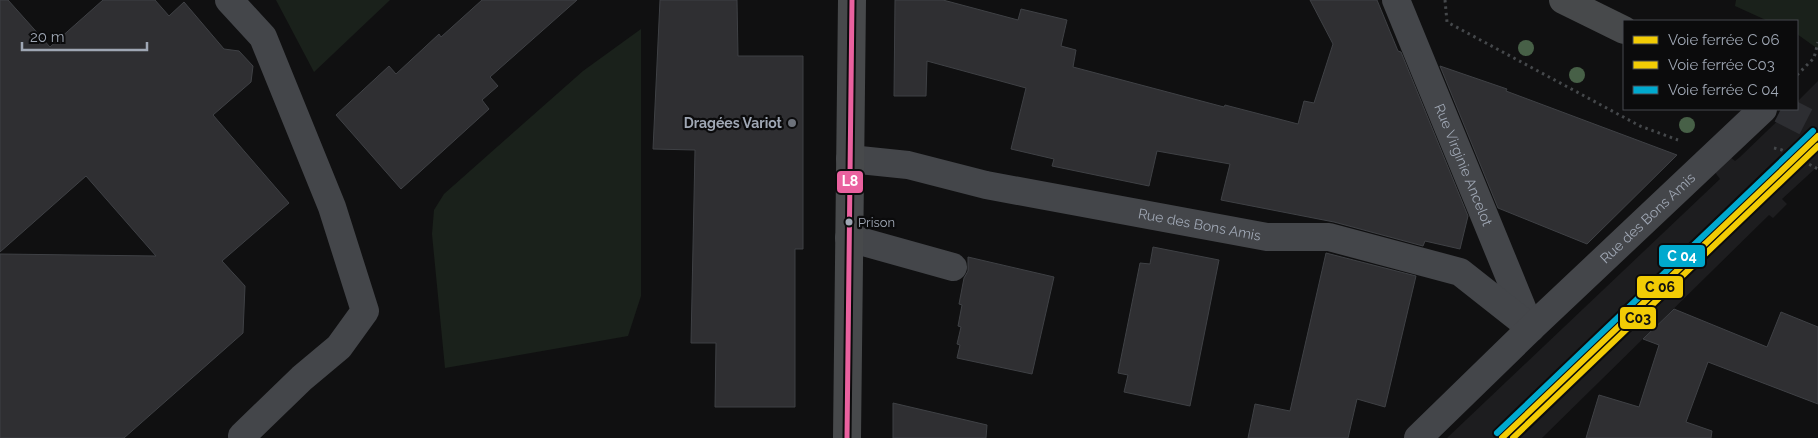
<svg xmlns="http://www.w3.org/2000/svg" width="1818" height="438" font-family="Raleway,sans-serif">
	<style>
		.built { fill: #1d1d1f }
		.green { fill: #1a211b }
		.building { fill: #2f2f32; stroke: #3f4145 }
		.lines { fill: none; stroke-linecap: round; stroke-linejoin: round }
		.major-tunnel { stroke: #2d2e32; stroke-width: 28; stroke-dasharray: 28 14; stroke-linecap: butt }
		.path { stroke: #45484b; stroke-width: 3; stroke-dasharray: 2.5 4; stroke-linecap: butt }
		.minor { stroke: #44464a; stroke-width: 28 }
		.major { stroke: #47494b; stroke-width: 28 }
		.bus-1-casing { stroke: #0b0b0c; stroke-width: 9 }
		.bus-1 { stroke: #ea619f; stroke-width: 5 }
		.rail-1-casing { stroke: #0b0b0c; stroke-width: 10 }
		.rail-2-casing { stroke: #0b0b0c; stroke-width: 10 }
		.rail-3-casing { stroke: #0b0b0c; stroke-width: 10 }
		.rail-1 { stroke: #f2cc05; stroke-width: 6 }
		.rail-2 { stroke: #f2cc05; stroke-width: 6 }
		.rail-3 { stroke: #00a9ce; stroke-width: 6 }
		.tree { fill: #476047 }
		.poi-dot { fill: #6d727b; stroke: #0b0b0c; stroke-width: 2 }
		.bus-dot { fill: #9fa7b4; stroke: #0b0b0c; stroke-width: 2 }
		.labels { text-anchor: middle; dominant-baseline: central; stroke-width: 4.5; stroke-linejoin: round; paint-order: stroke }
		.bus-label { font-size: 13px; fill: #9fa7b4; stroke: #0b0b0c; text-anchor: start }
		.poi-label { font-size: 14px; font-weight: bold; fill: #9fa7b4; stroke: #0b0b0c; text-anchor: end }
		.street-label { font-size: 14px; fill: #9fa7b4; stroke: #0b0b0c }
		.line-badge { stroke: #0b0b0c; stroke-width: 2 }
		.badge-label { font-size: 14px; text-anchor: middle; font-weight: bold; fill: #fff }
		.pale-badge-label { font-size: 14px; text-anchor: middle; font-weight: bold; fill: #111 }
	</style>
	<rect width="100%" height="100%" fill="#101011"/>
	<path class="built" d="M1818,81V166L1782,199L1787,204L1773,218L1769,215L1542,438H1447L1720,179L1714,171L1730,157L1735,161L1740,157L1790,109H1797V102Z"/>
	<g class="green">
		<path d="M276,0H390L314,72Z"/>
		<path d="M1736,0H1818V49L1797,34V21H1768L1735,6Z"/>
		<path d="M641,29V296L628,336L445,368L432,234L434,210L444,194L583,71Z"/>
	</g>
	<g class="building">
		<path d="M0,0H8L50,47L103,0H155L169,16L184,2L224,49L239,51L253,66L251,82L213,115L289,203L222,261L245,286L243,333L124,438H0V254L156,256L86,176L0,252Z"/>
		<path d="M482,0H577L490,77L498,86L482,100L489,109L401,189L336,115L389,66L396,74L439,34L441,37Z"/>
		<path d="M660,0H737L738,56H803V249H795V407H715L716,343H691L695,150L653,149Z"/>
		<path d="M895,0H943L1018,20L1021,9L1067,20L1061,46L1076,50L1073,67L1224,107L1225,105L1298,124L1304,101L1314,103L1333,44L1310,0H1377L1398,51L1401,52L1468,216L1460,249L1425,241L1423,246L1334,222L1221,200L1230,164L1157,151L1149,186L1052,166L1054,159L1011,149L1026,88L927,61L926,96H894Z"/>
		<path d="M1440,66L1507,89L1506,91L1677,155L1587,244L1498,208Z"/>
		<path d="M1153,247L1219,260L1190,406L1124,392L1128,375L1118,373L1140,263L1150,264Z"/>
		<path d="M1326,253L1416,276L1385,407L1357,399L1348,438H1248L1255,404L1290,411Z"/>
		<path d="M968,257L1054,277L1032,374L957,358L960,345L957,344L961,327L958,326L962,305L959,304L964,278L968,271Z"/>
		<path d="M1674,309L1767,347L1781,312L1818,327V404L1708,362L1686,422L1712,431L1711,438H1586L1599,395L1639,407L1659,345L1643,339Z"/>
		<path d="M893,403L987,425L986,438H893Z"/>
	</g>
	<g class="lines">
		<path class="major-tunnel" d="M1781,109L1818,128"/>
		<g class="path">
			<path d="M1445,0L1447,22L1640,126L1678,140"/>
			<path d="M1797,75L1814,58L1818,42"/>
			<path d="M1774,148L1782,150L1818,169"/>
		</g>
		<g class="minor">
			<path d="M229,0L263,37L332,207L365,311L339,347L302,378L242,436L243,438"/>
			<path id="s1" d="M1396,0L1530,327"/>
			<path id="s2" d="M850,159L908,165L986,185L1267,237H1329L1460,272L1531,328"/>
			<path d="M849,238L953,267"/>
			<path id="s3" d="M1418,438L1531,328L1763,109"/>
		</g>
		<g class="major">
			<path d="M1563,0L1624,30"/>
			<path d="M847,438L852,0"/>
		</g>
		<defs>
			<path id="bus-1" d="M847,438L852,0"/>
		</defs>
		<use href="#bus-1" class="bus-1-casing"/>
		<use href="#bus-1" class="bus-1"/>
		<defs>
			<path id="rail-1" d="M1502,438L1818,136"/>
			<path id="rail-2" d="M1513,438L1818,146"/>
			<path id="rail-3" d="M1497,433L1813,131"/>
		</defs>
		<use href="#rail-1" class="rail-1-casing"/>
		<use href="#rail-2" class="rail-2-casing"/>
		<use href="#rail-3" class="rail-3-casing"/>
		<use href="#rail-1" class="rail-1"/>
		<use href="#rail-2" class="rail-2"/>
		<use href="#rail-3" class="rail-3"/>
	</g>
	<g class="tree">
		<circle cx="1526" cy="48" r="8"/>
		<circle cx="1577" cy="75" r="8"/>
		<circle cx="1687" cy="125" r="8"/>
	</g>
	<circle class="poi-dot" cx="792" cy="123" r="5"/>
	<circle class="bus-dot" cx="849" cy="222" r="4.5"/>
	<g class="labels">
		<g class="bus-label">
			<text x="858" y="222">Prison</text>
		</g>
		<g class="poi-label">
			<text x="782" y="123">Dragées Variot</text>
		</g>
		<g class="street-label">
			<text stroke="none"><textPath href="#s1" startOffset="178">Rue Virginie Ancelot</textPath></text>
			<text stroke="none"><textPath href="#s3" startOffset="318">Rue des Bons Amis</textPath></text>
			<text stroke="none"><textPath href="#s2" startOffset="356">Rue des Bons Amis</textPath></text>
		</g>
	</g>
	<g class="line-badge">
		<rect x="836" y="170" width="28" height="24" rx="5" fill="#ea619f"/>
		<rect x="1658" y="244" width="48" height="24" rx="5" fill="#00a9ce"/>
		<rect x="1636" y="275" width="48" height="24" rx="5" fill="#f2cc05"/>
		<rect x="1619" y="306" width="38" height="24" rx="5" fill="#f2cc05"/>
	</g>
	<g class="badge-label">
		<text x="850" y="186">L8</text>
		<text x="1682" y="261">C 04</text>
	</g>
	<g class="pale-badge-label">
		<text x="1660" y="292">C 06</text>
		<text x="1638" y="323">C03</text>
	</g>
	<rect x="1623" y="20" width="175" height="90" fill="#0b0b0c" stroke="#46494f"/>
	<rect x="1633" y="36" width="25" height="8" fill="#f2cc05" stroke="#46494f"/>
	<text x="1668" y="45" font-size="15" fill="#9fa7b4">Voie ferrée C 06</text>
	<rect x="1633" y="61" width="25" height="8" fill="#f2cc05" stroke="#46494f"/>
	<text x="1668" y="70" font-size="15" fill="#9fa7b4">Voie ferrée C03</text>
	<rect x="1633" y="86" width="25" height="8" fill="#00a9ce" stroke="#46494f"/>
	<text x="1668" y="95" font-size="15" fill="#9fa7b4">Voie ferrée C 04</text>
	<path d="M22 42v8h125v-8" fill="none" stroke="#9fa7b4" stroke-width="2.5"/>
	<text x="30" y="42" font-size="15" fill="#9fa7b4" stroke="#0b0b0c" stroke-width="4" paint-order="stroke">20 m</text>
</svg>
